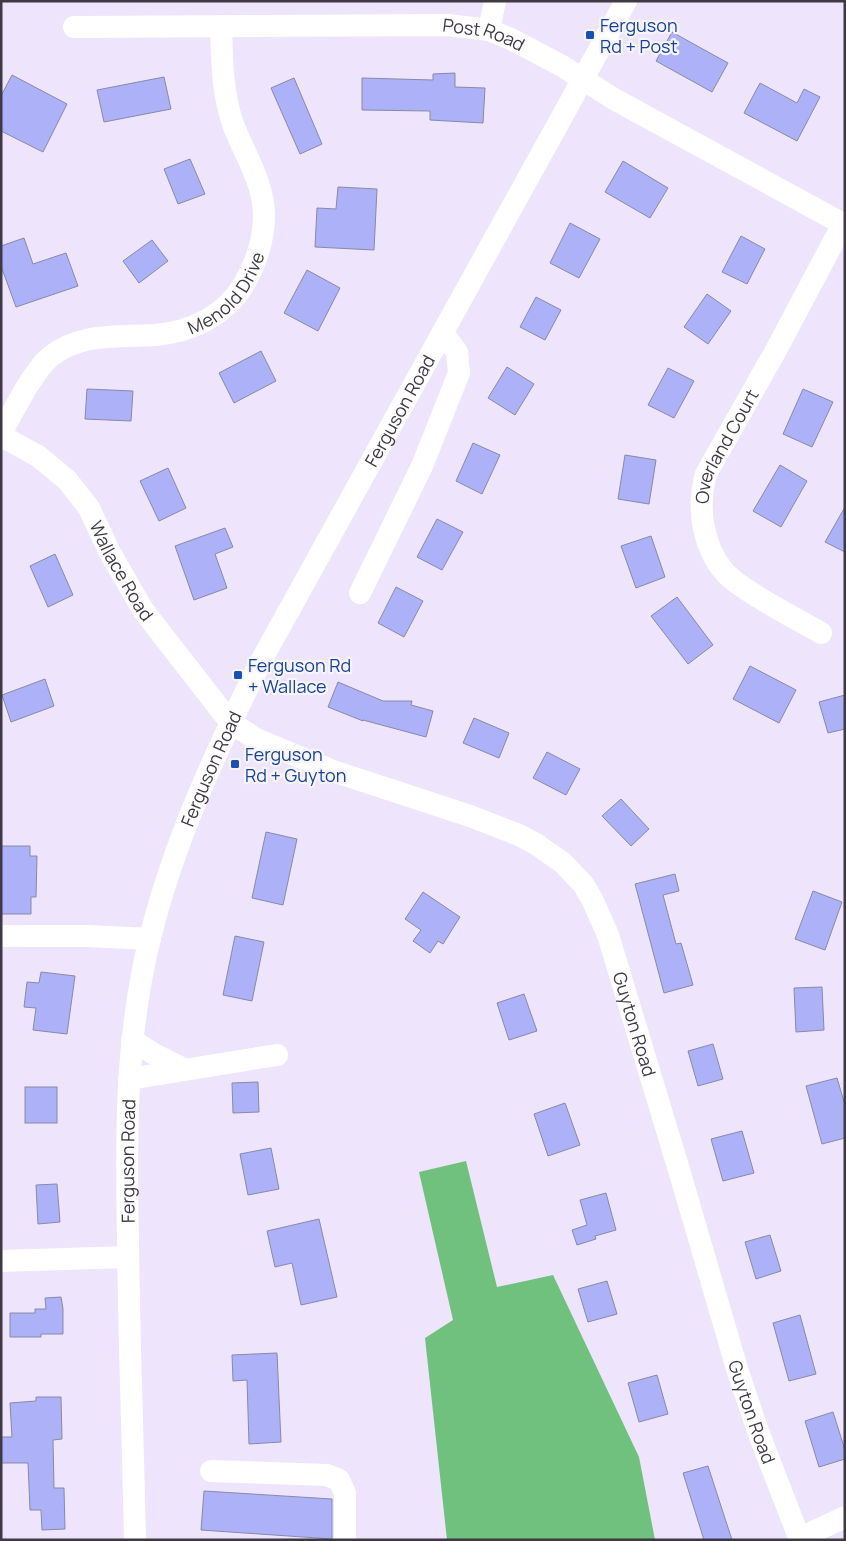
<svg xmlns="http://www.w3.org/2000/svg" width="846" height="1541" font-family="Manrope,sans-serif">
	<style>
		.forest { fill: #6fc17d }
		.building { fill: #acb1f8; stroke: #878aa6 }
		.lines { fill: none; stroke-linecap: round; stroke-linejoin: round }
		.minor { stroke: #fff; stroke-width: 22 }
		.transit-dot { fill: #1a4fb4; stroke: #f7f5fb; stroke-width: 2 }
		.labels { text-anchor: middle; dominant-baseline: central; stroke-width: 4.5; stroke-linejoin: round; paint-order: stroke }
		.transit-label { font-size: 18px; fill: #164399; stroke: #f7f5fb; text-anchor: start }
		.street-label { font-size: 18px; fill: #3e3945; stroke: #f7f5fb }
	</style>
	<rect width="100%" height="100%" fill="#eee4fb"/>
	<path class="forest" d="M466,1161L497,1287L553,1275L639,1457L655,1540H447L425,1338L453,1320L419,1172Z"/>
	<g class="building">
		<path d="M672,32L728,63L712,92L656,61Z"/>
		<path d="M455,73V87L485,88L483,123L430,120V111L362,110V78L433,80V74Z"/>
		<path d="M12,75L67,104L43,152L1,131V96Z"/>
		<path d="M164,77L171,109L104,122L97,90Z"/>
		<path d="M294,78L322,144L300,154L271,88Z"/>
		<path d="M760,83L797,103L804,89L820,97L797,141L744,113Z"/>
		<path d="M190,159L205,194L178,204L164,169Z"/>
		<path d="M623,161L668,188L650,218L605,192Z"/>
		<path d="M338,187L377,189L374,250L315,247L317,208L336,209Z"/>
		<path d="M570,223L600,239L579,278L550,263Z"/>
		<path d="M741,236L765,249L747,284L722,272Z"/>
		<path d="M24,238L33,264L66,253L78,286L16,307L1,266V246Z"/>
		<path d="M152,240L168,261L139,283L123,261Z"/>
		<path d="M307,270L340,288L318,331L284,313Z"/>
		<path d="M707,294L731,311L708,344L684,327Z"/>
		<path d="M536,297L561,310L545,340L520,327Z"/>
		<path d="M261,351L276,381L234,403L219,373Z"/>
		<path d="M507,367L534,384L515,415L488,398Z"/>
		<path d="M668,368L694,381L674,418L648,405Z"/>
		<path d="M87,389L133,391L131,421L85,419Z"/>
		<path d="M803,389L833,402L812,447L783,434Z"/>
		<path d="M473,443L500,455L482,494L456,481Z"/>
		<path d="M625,455L656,460L649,504L618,499Z"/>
		<path d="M780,465L807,481L781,527L753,511Z"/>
		<path d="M168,468L186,508L159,521L140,481Z"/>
		<path d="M845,507V552L825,542Z"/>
		<path d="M437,519L463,532L442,570L417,557Z"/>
		<path d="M225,528L233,547L215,554L227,588L194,600L175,546Z"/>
		<path d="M651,536L665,577L636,588L621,546Z"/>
		<path d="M55,554L73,595L48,607L30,566Z"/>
		<path d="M396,587L423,601L404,637L378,623Z"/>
		<path d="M677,597L713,645L688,664L651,616Z"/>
		<path d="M750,666L796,690L779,723L733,699Z"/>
		<path d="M45,679L54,706L11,722L2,695Z"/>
		<path d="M338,682L383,701H412L411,705L433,711L426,737L363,720V721L328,707Z"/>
		<path d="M845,695V729L828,733L819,702Z"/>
		<path d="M474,718L509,733L499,758L463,743Z"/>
		<path d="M547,752L580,769L566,795L533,778Z"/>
		<path d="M621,799L649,829L631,846L602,816Z"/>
		<path d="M266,832L297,839L283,905L252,898Z"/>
		<path d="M1,846H30V856H37L36,897H31V914H1Z"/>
		<path d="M675,874L679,891L663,895L676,944L681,943L693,985L664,993L635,884Z"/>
		<path d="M813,891L842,902L825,950L795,939Z"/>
		<path d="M423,892L460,917L443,944L438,941L430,953L413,941L421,930L405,919Z"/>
		<path d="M235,936L264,942L252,1001L223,995Z"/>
		<path d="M41,972L75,976L67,1034L33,1030L36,1008L24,1007L27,982L39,983Z"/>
		<path d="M822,987L824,1030L796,1032L794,988Z"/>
		<path d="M524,994L537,1031L509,1040L497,1003Z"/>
		<path d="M713,1044L723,1079L698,1086L688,1051Z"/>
		<path d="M837,1078L845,1105V1138L822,1144L806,1086Z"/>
		<path d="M258,1082L259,1112L233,1113L232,1083Z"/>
		<rect x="25" y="1087" width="32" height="36"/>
		<path d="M565,1103L580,1145L548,1156L534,1114Z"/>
		<path d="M742,1131L754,1173L723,1181L711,1139Z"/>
		<path d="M271,1148L279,1189L248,1195L240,1154Z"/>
		<path d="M57,1184L60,1222L38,1224L36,1185Z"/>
		<path d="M606,1193L616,1230L595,1236L596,1239L577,1245L572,1230L587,1225L580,1200Z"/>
		<path d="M319,1219L337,1297L301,1305L292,1263L275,1267L267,1231Z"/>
		<path d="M770,1235L781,1271L756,1279L745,1242Z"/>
		<path d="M607,1281L617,1314L588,1322L578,1289Z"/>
		<path d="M61,1297L63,1309V1334H41V1337H10V1313H35V1309H46L45,1298Z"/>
		<path d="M800,1315L816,1374L789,1381L773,1323Z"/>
		<path d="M277,1353L281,1442L249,1444L247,1380L233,1381L232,1355Z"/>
		<path d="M657,1375L668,1414L639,1422L628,1383Z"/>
		<path d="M36,1397H61L62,1439L53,1440L54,1488H64L65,1529L42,1530L41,1510H30L28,1463H1V1437H12L10,1403L36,1401Z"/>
		<path d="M833,1412L845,1450V1459L819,1467L805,1421Z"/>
		<path d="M708,1466L732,1540H704L683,1473Z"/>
		<path d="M204,1491L332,1499V1539L201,1530Z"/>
	</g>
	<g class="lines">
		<g class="minor">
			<path id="s1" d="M74,27L448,25L489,30L511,39L562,66L614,99L845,225"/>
			<path d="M489,30L495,1"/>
			<path id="s2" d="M1,433C13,412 33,371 50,357C80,332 120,337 155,335C191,332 225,316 244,284C256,263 264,241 264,216C264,182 244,154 233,124C222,93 222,59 221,26"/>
			<path id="s3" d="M1,436L38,456L67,480L89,508L109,551L143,610L230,722L256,739L333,771L470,816L519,835L536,844L563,863L583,884L592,899L608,935L679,1170L738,1372L759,1434L800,1540"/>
			<path d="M360,593L422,466L459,373L457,352L443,333"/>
			<path id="s4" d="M821,633C800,621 779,610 758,597C746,589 731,581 722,569C702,543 697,505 706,474L775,352L843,224"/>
			<path d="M6,936H88L150,939"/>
			<path d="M132,1040L154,1054L184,1069"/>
			<path d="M129,1079L277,1055"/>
			<path d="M1,1261L128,1257"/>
			<path d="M211,1471L327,1475L339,1480L345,1493V1540"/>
			<path d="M800,1538L845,1517"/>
			<path id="s5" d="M135,1540C133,1440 129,1340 128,1241C126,1139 125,1038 150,938C174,841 216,751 261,661L626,1"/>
		</g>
	</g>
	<g class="transit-dot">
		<rect x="585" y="30" width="10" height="10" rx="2.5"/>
		<rect x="233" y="670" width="10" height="10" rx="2.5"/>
		<rect x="230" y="759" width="10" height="10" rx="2.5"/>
	</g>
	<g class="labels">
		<g class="transit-label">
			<text x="600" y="25">Ferguson<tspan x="600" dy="21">Rd + Post</tspan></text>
			<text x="248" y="665">Ferguson Rd<tspan x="248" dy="21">+ Wallace</tspan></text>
			<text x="245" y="754">Ferguson<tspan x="245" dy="21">Rd + Guyton</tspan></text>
		</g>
		<g class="street-label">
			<text stroke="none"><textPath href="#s1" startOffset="411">Post Road</textPath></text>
			<text stroke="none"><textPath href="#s2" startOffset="288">Menold Drive</textPath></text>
			<text stroke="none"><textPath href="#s5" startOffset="1189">Ferguson Road</textPath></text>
			<text stroke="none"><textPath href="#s4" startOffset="251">Overland Court</textPath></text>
			<text stroke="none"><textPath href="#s3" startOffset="186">Wallace Road</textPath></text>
			<text stroke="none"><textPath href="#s5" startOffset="784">Ferguson Road</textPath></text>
			<text stroke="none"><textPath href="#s3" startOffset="915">Guyton Road</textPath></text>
			<text stroke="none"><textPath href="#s5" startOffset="379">Ferguson Road</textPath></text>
			<text stroke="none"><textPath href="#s3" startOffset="1320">Guyton Road</textPath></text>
		</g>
	</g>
	<rect width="846" height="1541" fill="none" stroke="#3e3945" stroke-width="5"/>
</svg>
